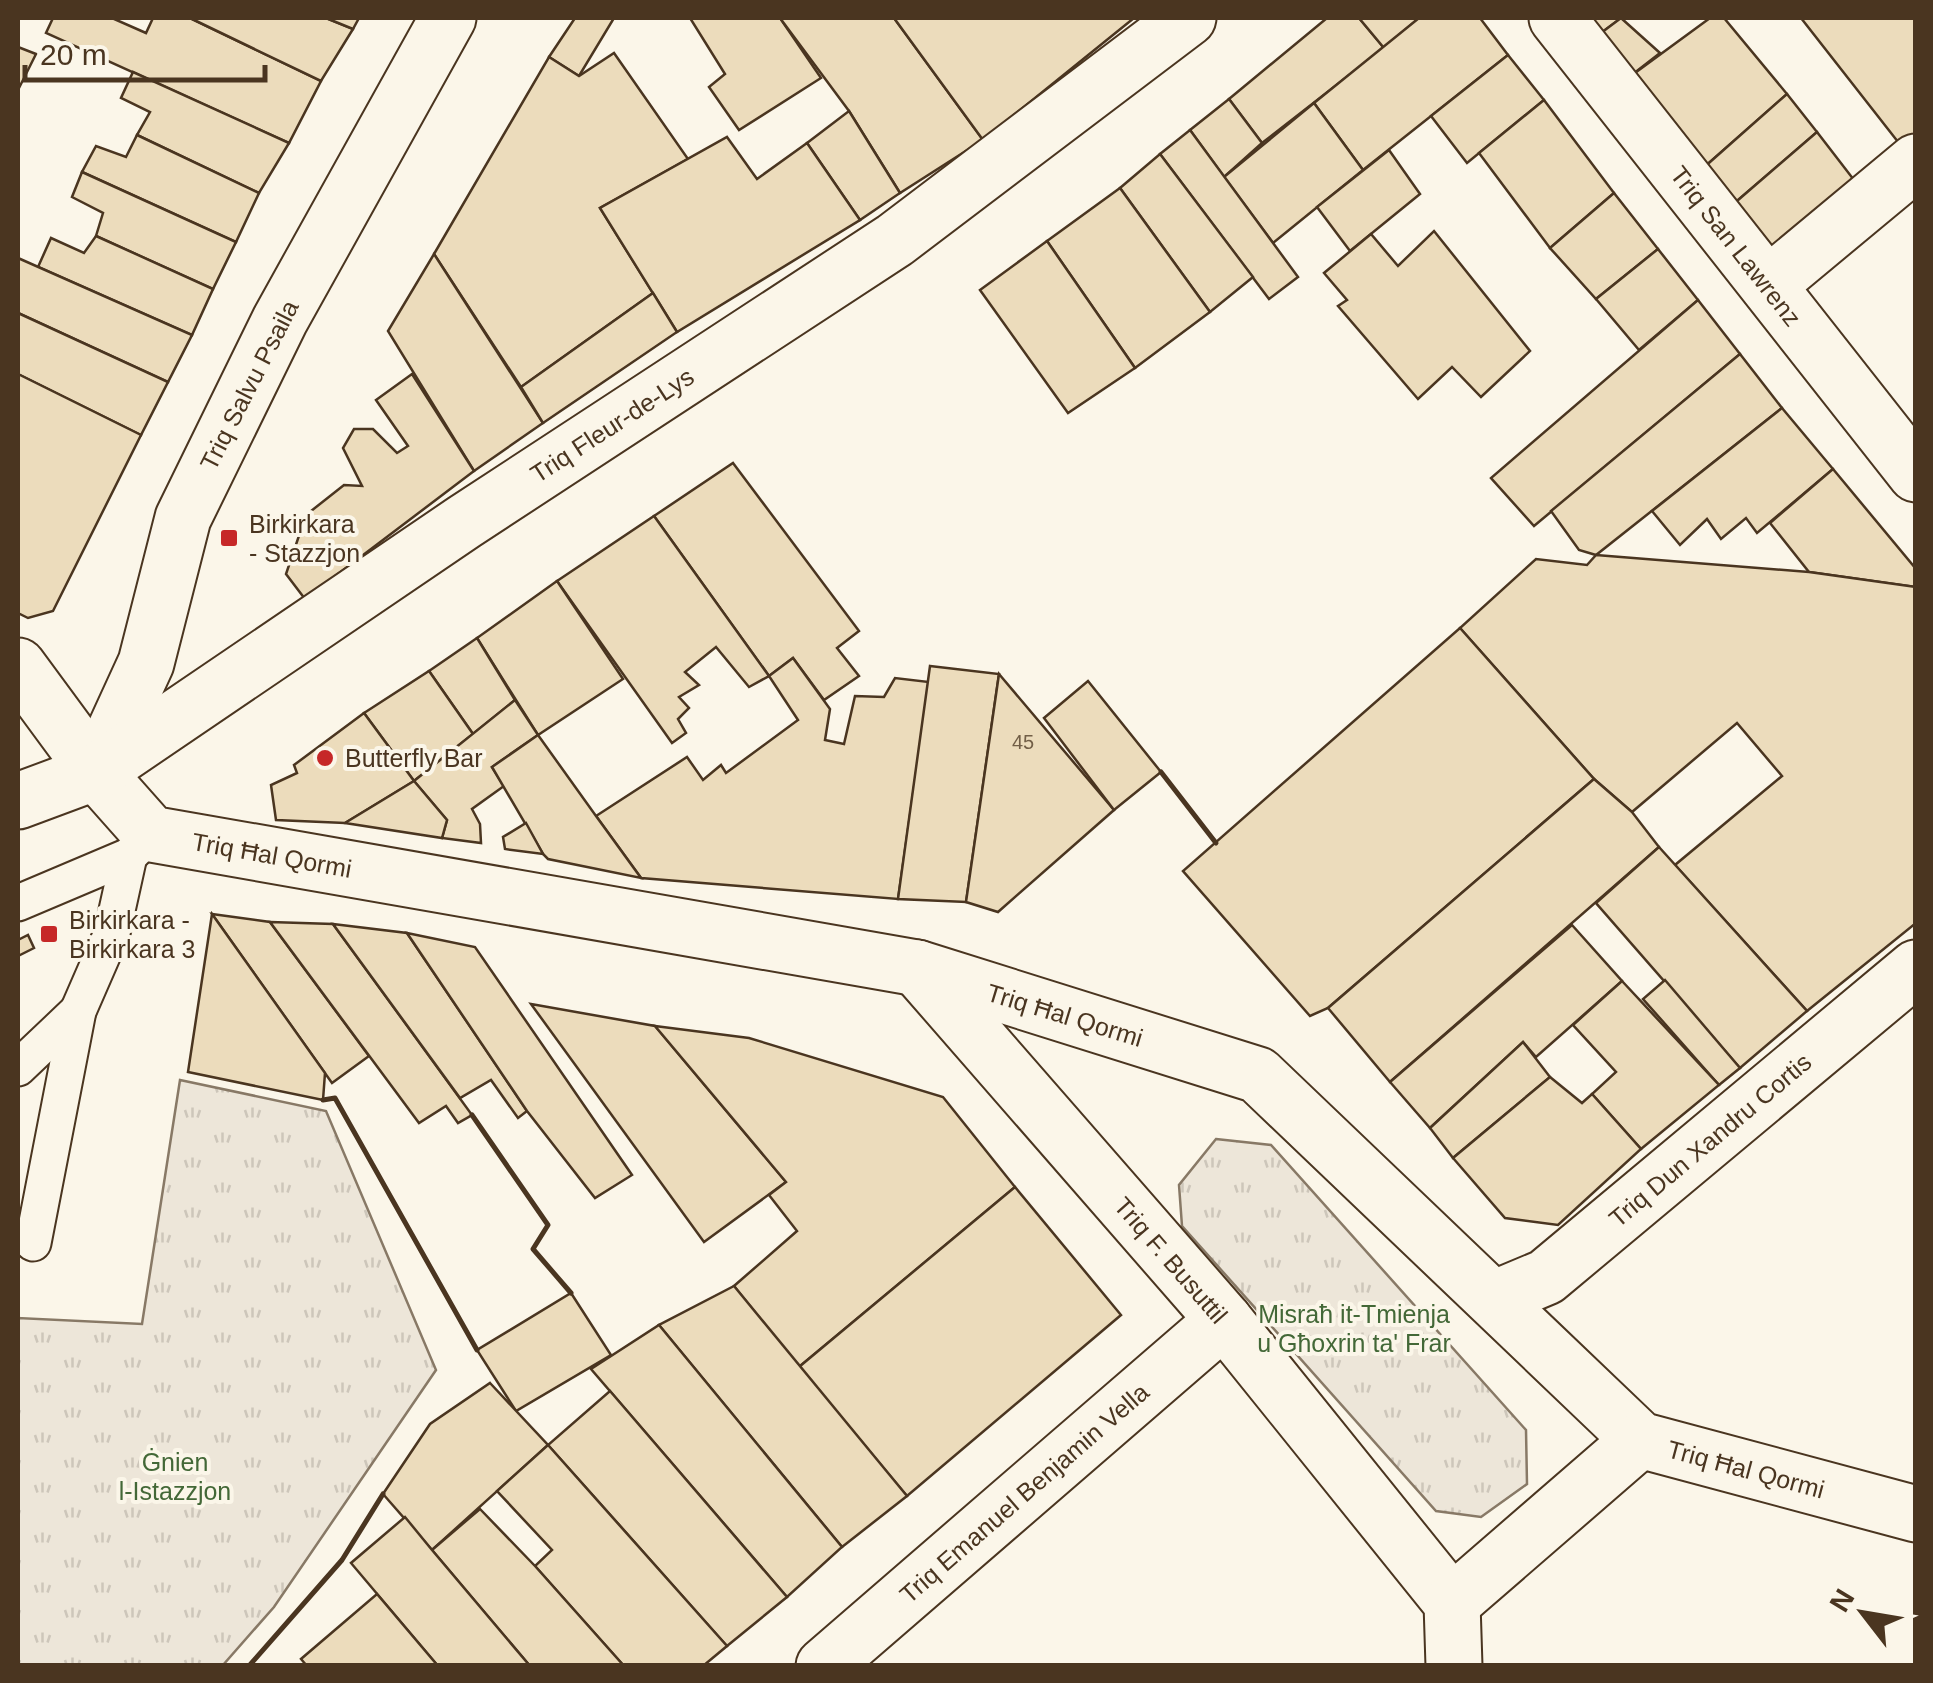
<svg xmlns="http://www.w3.org/2000/svg" width="1933" height="1683" font-family="Arial,sans-serif">
	<style>
		.park { fill: url(#park-tufts); stroke: #887966; stroke-width: 2.5 }
		.building { fill: #ecdcbc; stroke: #4a3520; stroke-width: 2.5 }
		.lines { fill: none; stroke-linecap: round; stroke-linejoin: round }
		.service-casing { stroke: #4a3520; stroke-width: 39 }
		.minor-casing { stroke: #4a3520; stroke-width: 59 }
		.secondary-casing { stroke: #4a3520; stroke-width: 59 }
		.service { stroke: #fbf6e9; stroke-width: 35 }
		.minor { stroke: #fbf6e9; stroke-width: 55 }
		.secondary { stroke: #fbf6e9; stroke-width: 55 }
		.wall { stroke: #4a3520; stroke-width: 5 }
		.poi-dot { fill: #c62828; stroke: #fbf6e9; stroke-width: 4 }
		.labels { text-anchor: middle; dominant-baseline: central; stroke-width: 8; stroke-linejoin: round; paint-order: stroke }
		.number-label { font-size: 20px; fill: #725f47 }
		.street-label { font-size: 25px; fill: #4a3520; stroke: #fbf6e9 }
		.poi-label { font-size: 25px; fill: #4a3520; stroke: #fbf6e9; text-anchor: start }
		.park-label { font-size: 25px; fill: #436837; stroke: #fbf6e9 }
	</style>
	<defs>
		<pattern id="park-tufts" width="24" height="20" patternUnits="userSpaceOnUse" patternTransform="scale(2.5)"><rect width="24" height="20" fill="#ede6d9"/><path d="M3 7l-1-3M5 7V3M7 7l1-3M15 17l-1-3M17 17v-4M19 17l1-3" fill="none" stroke="#cdc6ba"/></pattern>
	</defs>
	<rect width="100%" height="100%" fill="#fbf6e9"/>
	<g class="park">
		<path d="M180,1080L326,1111L436,1370L274,1607L223,1665H18V1318L142,1324Z"/>
		<path d="M1216,1139L1271,1145L1526,1430L1527,1484L1481,1517L1436,1511L1182,1226L1179,1185Z"/>
	</g>
	<g class="building">
		<path d="M53,18H112L146,33L153,18H190L321,81L289,143L46,33Z"/>
		<path d="M190,18H326L353,29L321,81Z"/>
		<path d="M326,18H359L353,29Z"/>
		<path d="M575,18H614L579,76L549,57Z"/>
		<path d="M690,18H780L821,78L739,130L709,87L725,74Z"/>
		<path d="M780,18H894L983,140L900,193L849,111Z"/>
		<path d="M894,18H1134L983,140Z"/>
		<path d="M1327,18H1359L1384,48L1262,143L1229,99Z"/>
		<path d="M1359,18H1419L1384,48Z"/>
		<path d="M1419,18H1480L1508,55L1363,170L1314,103Z"/>
		<path d="M1576,18H1621L1593,39Z"/>
		<path d="M1621,18L1660,53L1624,81L1593,39Z"/>
		<path d="M1710,18H1724L1787,94L1701,170L1624,81Z"/>
		<path d="M1801,18H1916V135L1902,147Z"/>
		<path d="M18,47L36,54L18,90Z"/>
		<path d="M614,53L688,159L600,208L653,293L521,387L434,254L549,57L579,76Z"/>
		<path d="M1508,55L1544,100L1467,163L1431,116Z"/>
		<path d="M133,72L289,143L259,193L137,135L150,112L121,98Z"/>
		<path d="M1787,94L1817,132L1730,207L1701,170Z"/>
		<path d="M1229,99L1262,143L1224,177L1190,130Z"/>
		<path d="M1544,100L1614,193L1550,248L1479,153Z"/>
		<path d="M1314,103L1363,170L1273,243L1224,177Z"/>
		<path d="M849,111L900,193L860,220L807,143Z"/>
		<path d="M1190,130L1298,277L1269,299L1160,154Z"/>
		<path d="M1817,132L1854,180L1763,254L1730,207Z"/>
		<path d="M137,135L259,193L236,242L82,172L96,146L126,157Z"/>
		<path d="M727,137L757,179L807,143L860,220L677,332L600,208Z"/>
		<path d="M1389,150L1420,194L1350,251L1317,207Z"/>
		<path d="M1160,154L1253,277L1210,312L1120,188Z"/>
		<path d="M82,172L236,242L213,289L96,236L103,213L72,197Z"/>
		<path d="M1120,188L1210,312L1135,368L1047,241Z"/>
		<path d="M1614,193L1658,249L1596,299L1550,248Z"/>
		<path d="M1434,231L1530,351L1481,397L1452,367L1418,399L1338,306L1347,300L1324,273L1371,234L1398,266Z"/>
		<path d="M96,236L213,289L192,335L38,267L51,238L84,253Z"/>
		<path d="M1047,241L1135,368L1068,413L980,290Z"/>
		<path d="M1658,249L1698,300L1639,350L1596,299Z"/>
		<path d="M434,254L543,423L474,471L388,331Z"/>
		<path d="M18,258L192,335L168,382L18,313Z"/>
		<path d="M653,293L677,332L543,423L521,387Z"/>
		<path d="M1698,300L1740,354L1534,526L1491,478Z"/>
		<path d="M18,313L168,382L141,435L18,374Z"/>
		<path d="M1740,354L1782,408L1596,555L1579,550L1551,511Z"/>
		<path d="M18,374L141,435L53,611L28,618L18,613Z"/>
		<path d="M412,374L474,471L305,599L286,574L306,515L344,485L362,486L343,448L354,429H373L397,453L408,446L376,400Z"/>
		<path d="M1782,408L1833,469L1757,533L1746,518L1721,539L1707,519L1680,545L1652,511Z"/>
		<path d="M733,463L859,631L837,648L859,676L824,700L793,658L769,676L654,516Z"/>
		<path d="M1833,469L1916,569V587L1809,572L1770,523Z"/>
		<path d="M654,516L769,676L749,687L716,647L685,672L699,685L679,697L689,708L678,719L686,733L672,743L557,581Z"/>
		<path d="M1596,555L1809,572L1916,587V923L1807,1011L1675,865L1782,776L1737,723L1632,812L1594,779L1460,628L1536,559L1587,565Z"/>
		<path d="M557,581L623,679L538,735L477,638Z"/>
		<path d="M1460,628L1594,779L1328,1008L1310,1016L1183,871Z"/>
		<path d="M477,638L515,700L473,734L429,671Z"/>
		<path d="M793,658L830,709L825,740L844,744L855,696L884,697L895,678L929,682L898,899L641,878L596,816L687,757L703,780L721,765L726,773L798,720L769,676Z"/>
		<path d="M930,666L999,674L966,902L898,899Z"/>
		<path d="M429,671L473,734L414,781L364,713Z"/>
		<path d="M999,674L1114,810L998,912L966,902Z"/>
		<path d="M1088,681L1161,772L1114,810L1044,718Z"/>
		<path d="M515,700L538,735L492,767L504,786L472,809L480,824L481,843L442,838L447,820L414,781Z"/>
		<path d="M364,713L414,781L345,823L276,820L271,785L297,773L294,765Z"/>
		<path d="M538,735L596,816L641,878L548,859L543,854L492,767Z"/>
		<path d="M1594,779L1632,812L1659,847L1390,1082L1328,1008Z"/>
		<path d="M414,781L447,820L442,838L345,823Z"/>
		<path d="M526,823L543,854L505,849L503,837Z"/>
		<path d="M1659,847L1807,1011L1740,1068L1596,903Z"/>
		<path d="M212,914L270,922L369,1056L332,1083Z"/>
		<path d="M212,914L325,1073L323,1100L188,1072Z"/>
		<path d="M270,922L333,924L472,1115L458,1123L446,1106L419,1123Z"/>
		<path d="M333,924L407,933L527,1111L518,1118L491,1080L460,1098Z"/>
		<path d="M1572,925L1622,981L1536,1057L1523,1042L1430,1128L1390,1082Z"/>
		<path d="M407,933L475,947L632,1175L595,1198L527,1111Z"/>
		<path d="M28,935L34,948L18,956V940Z"/>
		<path d="M1665,980L1740,1068L1719,1085L1643,999Z"/>
		<path d="M1622,981L1719,1085L1641,1149L1592,1094L1616,1072L1573,1025Z"/>
		<path d="M531,1004L655,1026L786,1182L704,1242Z"/>
		<path d="M655,1026L749,1038L943,1097L1015,1187L799,1367L734,1286L797,1231L769,1195L786,1182Z"/>
		<path d="M1523,1042L1550,1077L1453,1158L1430,1128Z"/>
		<path d="M1550,1077L1582,1103L1592,1094L1641,1149L1558,1225L1505,1218L1453,1158Z"/>
		<path d="M1015,1187L1121,1315L907,1496L799,1367Z"/>
		<path d="M734,1286L907,1496L842,1547L659,1325Z"/>
		<path d="M571,1293L611,1355L516,1411L477,1350Z"/>
		<path d="M659,1325L842,1547L787,1597L591,1369Z"/>
		<path d="M490,1383L548,1445L432,1550L383,1494L430,1424Z"/>
		<path d="M610,1391L787,1597L727,1646L548,1445Z"/>
		<path d="M548,1445L727,1646L703,1666H624L535,1566L552,1550L497,1491Z"/>
		<path d="M480,1509L535,1566L624,1666H530L432,1550Z"/>
		<path d="M405,1517L432,1550L530,1666H438L351,1563Z"/>
		<path d="M377,1594L438,1666H307L301,1659Z"/>
	</g>
	<g class="lines">
		<defs>
			<g id="service">
				<path d="M18,903L129,856L142,843"/>
				<path d="M18,1068L78,1011"/>
				<path d="M33,1243L78,1011L112,933L129,856"/>
			</g>
			<g id="minor">
				<path d="M1557,18L1916,474"/>
				<path d="M1768,285L1916,162"/>
				<path d="M18,666L96,772L151,834L917,968L1258,1075L1640,1440L1916,1514"/>
				<path d="M917,968L1224,1320L1452,1603L1454,1666"/>
				<path d="M1496,1298L1546,1277L1916,968"/>
				<path d="M1452,1603L1640,1440"/>
				<path d="M824,1666L1224,1320"/>
			</g>
			<g id="secondary">
				<path d="M96,772L146,663L183,518L280,320L448,18"/>
				<path d="M18,801L96,772L464,522L895,240L1188,18"/>
			</g>
		</defs>
		<use href="#service" class="service-casing"/>
		<use href="#minor" class="minor-casing"/>
		<use href="#secondary" class="secondary-casing"/>
		<use href="#service" class="service"/>
		<use href="#minor" class="minor"/>
		<use href="#secondary" class="secondary"/>
		<g class="wall">
			<path d="M1161,772L1216,843"/>
			<path d="M323,1100L335,1098L477,1350"/>
			<path d="M472,1115L548,1225L533,1249L571,1293"/>
			<path d="M249,1666L342,1560L383,1494"/>
		</g>
	</g>
	<g class="poi-dot">
		<rect x="219" y="528" width="20" height="20" rx="5"/>
		<circle cx="325" cy="758" r="10"/>
		<rect x="39" y="924" width="20" height="20" rx="5"/>
	</g>
	<g class="labels">
		<g class="number-label">
			<text x="1023" y="742">45</text>
		</g>
		<g class="street-label">
			<text transform="translate(1736 246) rotate(52)">Triq San Lawrenz</text>
			<text transform="translate(249 385) rotate(-63)">Triq Salvu Psaila</text>
			<text transform="translate(612 425) rotate(-33)">Triq Fleur-de-Lys</text>
			<text transform="translate(272 855) rotate(10)">Triq Ħal Qormi</text>
			<text transform="translate(1065 1015) rotate(17)">Triq Ħal Qormi</text>
			<text transform="translate(1710 1140) rotate(-40)">Triq Dun Xandru Cortis</text>
			<text transform="translate(1171 1260) rotate(49)">Triq F. Busuttil</text>
			<text transform="translate(1746 1469) rotate(15)">Triq Ħal Qormi</text>
			<text transform="translate(1024 1493) rotate(-41)">Triq Emanuel Benjamin Vella</text>
		</g>
		<g class="poi-label">
			<text x="249" y="524">Birkirkara<tspan x="249" dy="29">- Stazzjon</tspan></text>
			<text x="345" y="758">Butterfly Bar</text>
			<text x="69" y="920">Birkirkara -<tspan x="69" dy="29">Birkirkara 3</tspan></text>
		</g>
		<g class="park-label">
			<text x="1354" y="1314">Misraħ it-Tmienja<tspan x="1354" dy="29">u Għoxrin ta' Frar</tspan></text>
			<text x="175" y="1462">Ġnien<tspan x="175" dy="29">l-Istazzjon</tspan></text>
		</g>
	</g>
	<rect width="1933" height="1683" fill="none" stroke="#4a3520" stroke-width="40"/>
	<g transform="translate(1863 1613) rotate(301)" stroke="#fbf6e9" stroke-width="8" paint-order="stroke">
	<path d="M0-8L18 38L0 25L-18 38Z" fill="#4a3520"/>
	<text y="-15" font-size="28" font-weight="bold" text-anchor="middle" fill="#4a3520">N</text>
	</g>
	<path d="M25 65v15h240v-15" fill="none" stroke="#4a3520" stroke-width="5"/>
	<text x="40" y="65" font-size="30" fill="#4a3520" stroke="#fbf6e9" stroke-width="8" paint-order="stroke">20 m</text>
</svg>
